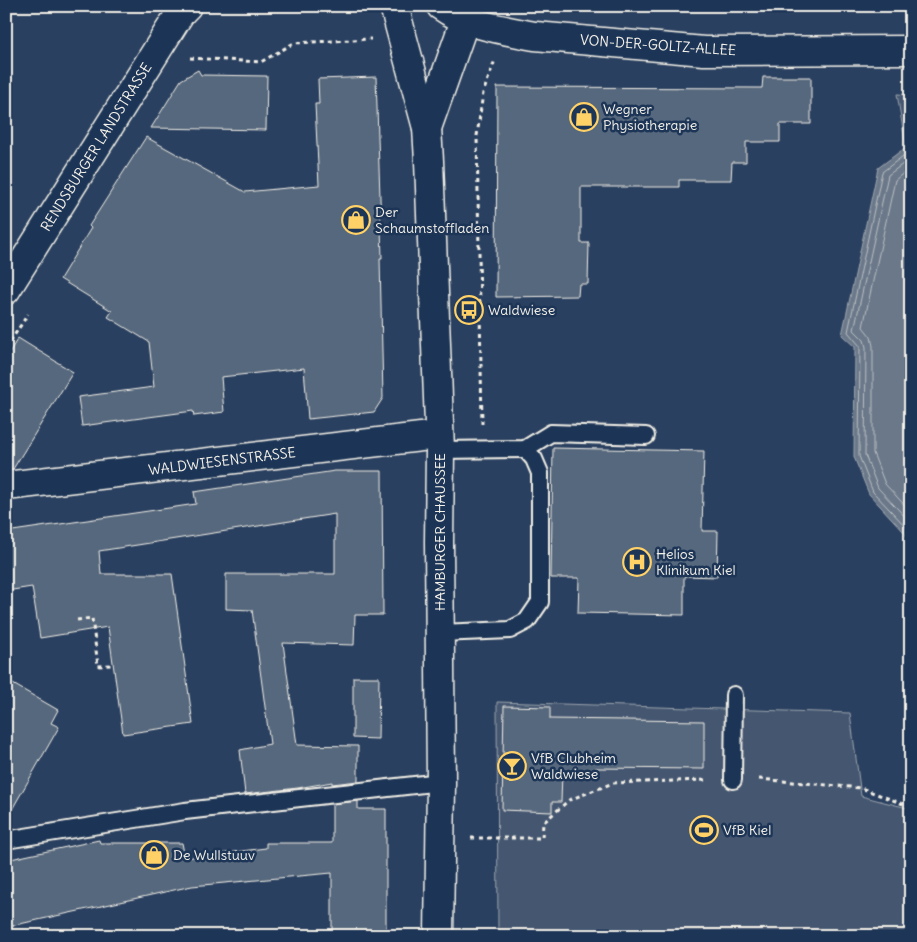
<svg xmlns="http://www.w3.org/2000/svg" width="917" height="942" font-family="Delius,sans-serif">
	<style>
		.green { fill: #445771; stroke: #9ca4ac }
		.water { fill: #6a788a; stroke: #a1a8b0 }
		.lines { fill: none; stroke-linecap: round; stroke-linejoin: round }
		.shore { stroke: #bdc1c2; stroke-width: 1 }
		.building { fill: #56677d; stroke: #f4f1e8 }
		.lane-casing { stroke: #f4f1e8; stroke-width: 20 }
		.street-casing { stroke: #f4f1e8; stroke-width: 31 }
		.secondary-casing { stroke: #f4f1e8; stroke-width: 31 }
		.highway-casing { stroke: #f4f1e8; stroke-width: 31 }
		.path { stroke: #f4f1e8; stroke-width: 3; stroke-dasharray: 4 4; stroke-linecap: butt }
		.lane { stroke: #1d3557; stroke-width: 16 }
		.street { stroke: #1d3557; stroke-width: 28 }
		.secondary { stroke: #1d3557; stroke-width: 28 }
		.highway { stroke: #1d3557; stroke-width: 28 }
		.labels { text-anchor: middle; dominant-baseline: central; stroke-width: 5; stroke-linejoin: round; paint-order: stroke }
		.street-label { font-size: 14px; fill: #f4f1e8; stroke: #1d3557 }
		.poi-label { font-size: 14px; fill: #f4f1e8; stroke: #1d3557; text-anchor: start }
	</style>
	<rect width="100%" height="100%" fill="#2a4060"/>
	<filter id="ink" filterUnits="userSpaceOnUse"><feTurbulence type="fractalNoise" baseFrequency=".02" numOctaves="2"/><feDisplacementMap in="SourceGraphic" scale="10" xChannelSelector="R" yChannelSelector="G"/><feConvolveMatrix kernelMatrix="1 2 1 2 8 2 1 2 1" color-interpolation-filters="sRGB"/></filter>
	<g filter="url(#ink)">
		<g class="green">
			<path d="M897,94L911,95V147H906Z"/>
			<path d="M497,702L850,713L861,796L911,809V936H498Z"/>
		</g>
		<path class="water" d="M906,147H911V552L905,533L869,494L854,457L855,347L842,335L878,168Z"/>
		<g class="lines">
			<g class="shore">
				<path d="M911,152L907,153L882,172L848,332L860,346L859,456L873,492L908,529L911,535"/>
				<path d="M911,158L888,175L854,330L864,340L866,347L865,455L878,488L911,523"/>
				<path d="M911,167L895,180L863,327L871,337L873,346V453L885,484L911,512"/>
			</g>
		</g>
		<g class="building">
			<path d="M198,70L201,75L267,76L266,130L151,128L181,80Z"/>
			<path d="M376,77L382,258H380L383,398L374,412L308,419L304,368L221,377L224,412L194,416L193,411L82,426L78,397L154,387L149,342L108,317L112,311L60,279L91,228L89,226L146,137L245,192L319,185L315,104H319L318,79Z"/>
			<path d="M763,77H811V124H780V142H746V162H732L731,180H679V187H581V243H589L588,284H579L578,296L496,297L497,87L762,88Z"/>
			<path d="M18,338L73,372L13,469L6,470V358Z"/>
			<path d="M553,448L704,451L702,531H718L717,577L684,576V615L578,613L579,578H551Z"/>
			<path d="M335,471H382L383,615H355L354,645L283,643L297,745L358,746V781L332,784V782L298,788L245,794L240,750L270,744L252,610L226,609V574H335V514L99,551L101,574H172L193,724L123,734L108,627L40,638L32,587L6,591V532L196,504L194,492Z"/>
			<path d="M353,677H379L378,739L353,738Z"/>
			<path d="M6,680L58,710L51,723L59,727L6,820Z"/>
			<path d="M504,706L550,707V719L704,721V769L595,768V772H562L561,802H552V812L502,810Z"/>
			<path d="M358,801V809H386V936H332V873L192,886L6,927V860L99,840L100,843H182L185,858L266,848V843H332V804Z"/>
		</g>
		<g class="lines">
			<defs>
				<g id="lane">
					<path d="M440,450L525,449L551,433L646,436"/>
					<path d="M440,633L510,630L527,621L540,602V473L534,459L525,449"/>
					<path d="M733,780L734,695"/>
					<path d="M6,840L185,811L441,782"/>
				</g>
				<g id="street">
					<path d="M441,6C467,25 504,30 535,36L704,51L911,50"/>
					<path d="M6,290L181,12L187,6"/>
					<path d="M6,486L438,435"/>
				</g>
				<g id="secondary">
					<path d="M394,6L427,128L429,161L440,450L439,542L441,782L439,936"/>
					<path d="M427,128L470,6"/>
				</g>
				<path id="highway" d="M181,12L183,6"/>
			</defs>
			<use href="#lane" class="lane-casing"/>
			<use href="#street" class="street-casing"/>
			<use href="#secondary" class="secondary-casing"/>
			<use href="#highway" class="highway-casing"/>
			<g class="path">
				<path d="M190,58L261,62L294,43L371,39"/>
				<path d="M6,348L28,314"/>
				<path d="M482,424L477,136L483,93L495,60"/>
				<path d="M77,620L92,618L98,666L111,665"/>
				<path d="M759,779L861,788L911,807"/>
				<path d="M471,838H542L543,823L569,800L613,783L708,780"/>
			</g>
			<use href="#lane" class="lane"/>
			<use href="#street" class="street"/>
			<use href="#secondary" class="secondary"/>
			<use href="#highway" class="highway"/>
		</g>
	</g>
	<defs>
		<symbol id="shop-ring" viewBox="-11 -11 22 22"><circle r="9.5" fill="#1d3557" stroke="#ffd166" stroke-width="1.5"/><path d="M-5-2.5h2.3a2.7 3.5 0 0 1 5.4 0H5L5.5 6h-11ZM-1.5-2.5h3a1.5 2.3 0 0 0-3 0Z" fill="#ffd166"/></symbol>
		<symbol id="bus-ring" viewBox="-11 -11 22 22"><circle r="9.5" fill="#1d3557" stroke="#ffd166" stroke-width="1.5"/><path d="M-5-6H5V4H4V6H2V4H-2V6H-4V4H-5ZM-3.5-4V0h7V-4ZM-3.5 1.2v1.5H-2V1.2ZM2 1.2v1.5H3.5V1.2Z" fill="#ffd166"/></symbol>
		<symbol id="hospital-ring" viewBox="-11 -11 22 22"><circle r="9.5" fill="#1d3557" stroke="#ffd166" stroke-width="1.5"/><path d="M-5-5h3v3.5h4V-5h3V5h-3V1.5h-4V5h-3Z" fill="#ffd166"/></symbol>
		<symbol id="bar-ring" viewBox="-11 -11 22 22"><circle r="9.5" fill="#1d3557" stroke="#ffd166" stroke-width="1.5"/><path d="M-6-5H6L.8 .8V4.5H3.5V6h-7V4.5H-.8V.8Z" fill="#ffd166"/></symbol>
		<symbol id="stadium-ring" viewBox="-11 -11 22 22"><circle r="9.5" fill="#1d3557" stroke="#ffd166" stroke-width="1.5"/><path d="M0-5a6.5 5 0 1 0 0 10a6.5 5 0 1 0 0-10ZM-3.5-1.8h7v3.6h-7Z" fill="#ffd166"/></symbol>
	</defs>
	<g fill-rule="evenodd">
		<use href="#shop-ring" x="568" y="101" width="32" height="32"/>
		<use href="#shop-ring" x="340" y="204" width="32" height="32"/>
		<use href="#bus-ring" x="453" y="294" width="32" height="32"/>
		<use href="#hospital-ring" x="621" y="546" width="32" height="32"/>
		<use href="#bar-ring" x="496" y="750" width="32" height="32"/>
		<use href="#stadium-ring" x="688" y="814" width="32" height="32"/>
		<use href="#shop-ring" x="138" y="839" width="32" height="32"/>
	</g>
	<g class="labels">
		<g class="street-label">
			<text transform="translate(658 45) rotate(4)">VON-DER-GOLTZ-ALLEE</text>
			<text transform="translate(96 147) rotate(-58)">RENDSBURGER LANDSTRASSE</text>
			<text transform="translate(222 461) rotate(-7)">WALDWIESENSTRASSE</text>
			<text transform="translate(440 532) rotate(-90)">HAMBURGER CHAUSSEE</text>
		</g>
		<g class="poi-label">
			<text x="603" y="109">Wegner<tspan x="603" dy="16">Physiotherapie</tspan></text>
			<text x="375" y="212">Der<tspan x="375" dy="16">Schaumstoffladen</tspan></text>
			<text x="488" y="310">Waldwiese</text>
			<text x="656" y="554">Helios<tspan x="656" dy="16">Klinikum Kiel</tspan></text>
			<text x="531" y="758">VfB Clubheim<tspan x="531" dy="16">Waldwiese</tspan></text>
			<text x="723" y="830">VfB Kiel</text>
			<text x="173" y="855">De Wullstuuv</text>
		</g>
	</g>
	<rect width="917" height="942" fill="none" stroke="#1d3557" stroke-width="25"/>
	<rect x="12" y="12" width="892" height="917" fill="none" stroke="#f4f1e8" stroke-width="2" filter="url(#ink)"/>
</svg>
